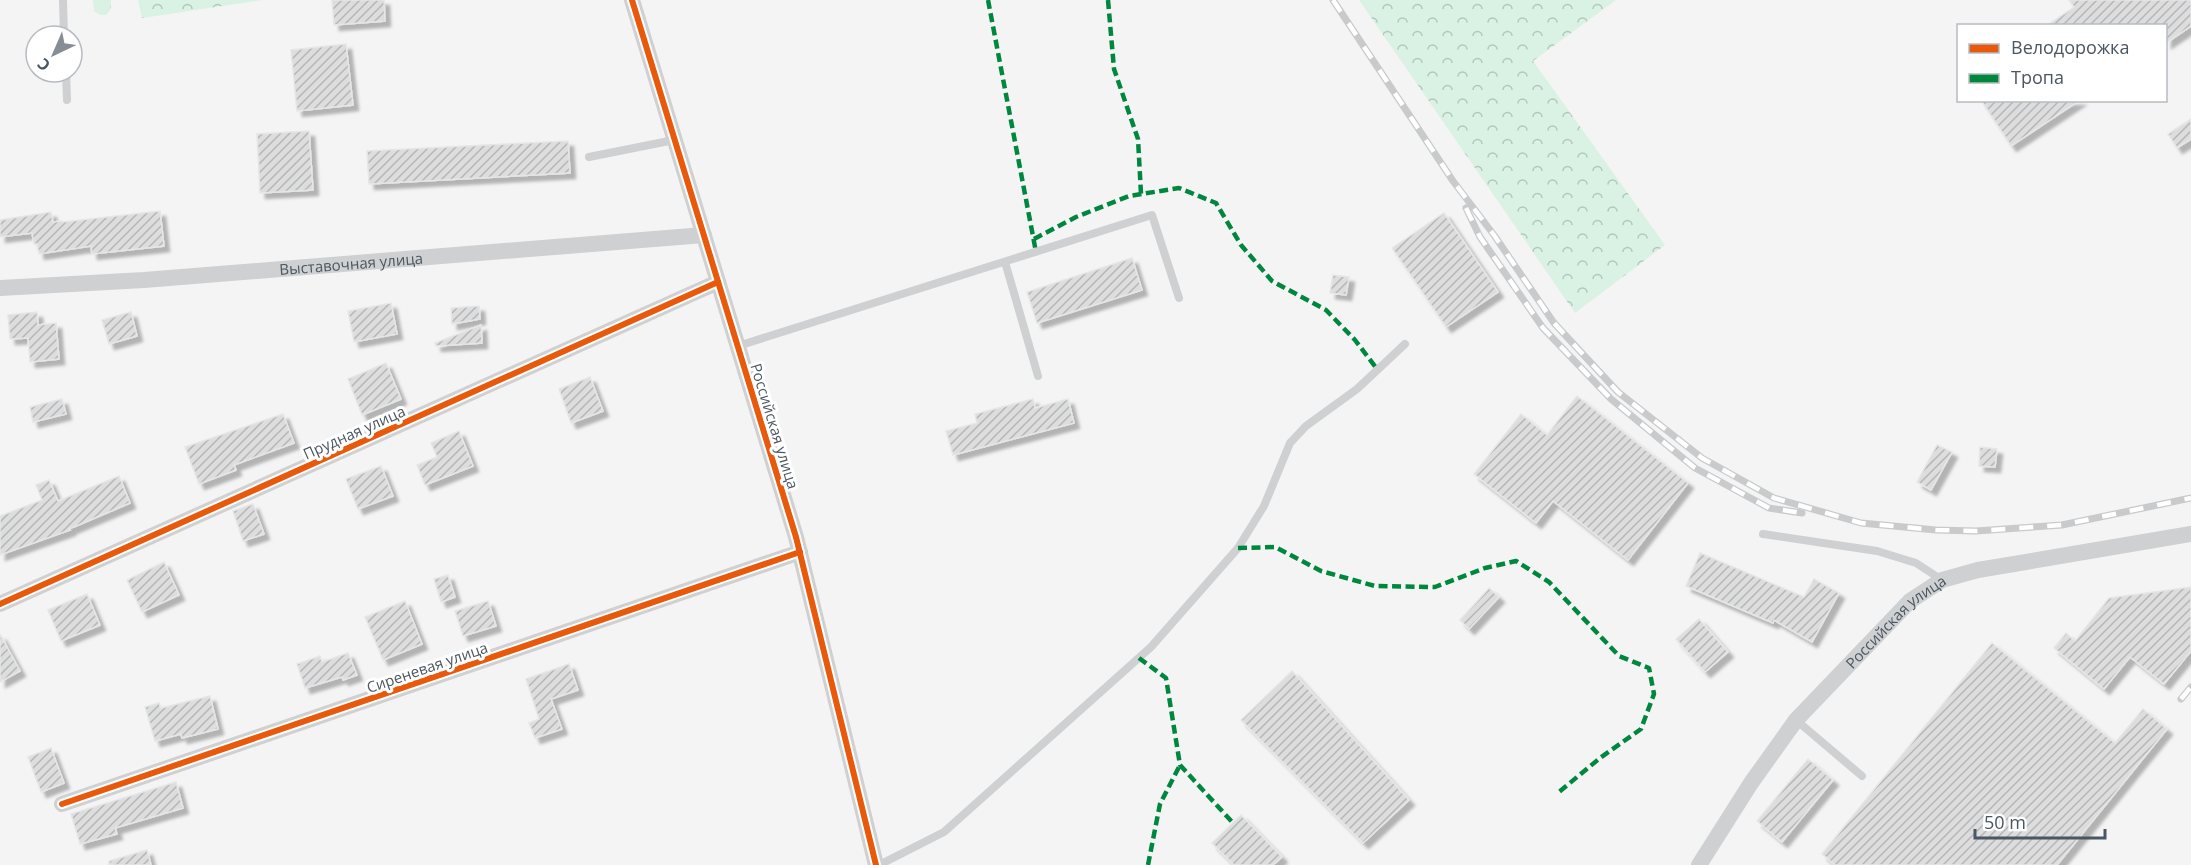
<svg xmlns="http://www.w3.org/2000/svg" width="2191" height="865" font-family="'Open Sans',sans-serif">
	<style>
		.grass { fill: url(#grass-tufts) }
		.forest { fill: url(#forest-crowns) }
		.building { fill: url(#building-hatch); stroke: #e5e6e7; stroke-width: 1.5; filter: url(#shadow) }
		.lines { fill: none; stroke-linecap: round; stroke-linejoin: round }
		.lane { stroke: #ced0d2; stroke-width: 8 }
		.street { stroke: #ced0d2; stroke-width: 16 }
		.rail-casing { stroke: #c9cacc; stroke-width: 7 }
		.rail { stroke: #fff; stroke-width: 4.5; stroke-dasharray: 14; stroke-linecap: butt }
		.quiet { stroke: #00873e; stroke-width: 4.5; stroke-dasharray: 9 4.5; stroke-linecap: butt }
		.cycleway-casing { stroke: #fff; stroke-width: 10 }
		.cycleway { stroke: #e8590c; stroke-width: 6 }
		.labels { text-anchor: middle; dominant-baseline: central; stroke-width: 6; stroke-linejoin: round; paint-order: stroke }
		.street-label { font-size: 15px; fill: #4a5661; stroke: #fff }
	</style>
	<defs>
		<pattern id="grass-tufts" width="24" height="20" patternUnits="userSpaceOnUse" patternTransform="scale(1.5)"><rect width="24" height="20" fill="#d9f2e3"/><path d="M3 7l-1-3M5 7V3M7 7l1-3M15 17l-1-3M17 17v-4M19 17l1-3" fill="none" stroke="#b2c7bb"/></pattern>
		<pattern id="forest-crowns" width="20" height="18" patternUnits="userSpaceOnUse" patternTransform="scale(1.5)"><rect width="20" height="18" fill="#d9f2e3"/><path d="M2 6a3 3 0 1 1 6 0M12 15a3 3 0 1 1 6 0" fill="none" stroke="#b2c7bb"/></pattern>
		<pattern id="building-hatch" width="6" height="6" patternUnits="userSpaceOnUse" patternTransform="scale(1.5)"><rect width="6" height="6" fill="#ddddde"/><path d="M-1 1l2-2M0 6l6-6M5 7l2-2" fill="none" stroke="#b5b6b7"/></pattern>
		<filter id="shadow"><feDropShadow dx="5.5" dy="5.5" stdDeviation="1.5" flood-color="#0004"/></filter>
	</defs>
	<rect width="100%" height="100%" fill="#f4f4f4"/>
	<path class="grass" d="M93,0H111V9L106,15H100L94,11Z"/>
	<g class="forest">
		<path d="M138,0H263L142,18Z"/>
		<path d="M1359,0H1616L1533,61L1665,245L1575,313Z"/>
	</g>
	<g class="building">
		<path d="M332,0H384L385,21L334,25Z"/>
		<path d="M2069,0H2191V26L2166,43V26H2046L2074,7Z"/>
		<path d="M346,44L353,105L297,111L291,50Z"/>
		<path d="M1981,100H2080L2011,146Z"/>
		<path d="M2191,119V139L2177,148L2168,134Z"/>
		<path d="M309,131L313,190L260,193L257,134Z"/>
		<path d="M568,141L570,173L369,184L367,151Z"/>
		<path d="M160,211L164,246L92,254L91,246L39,254L37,244H34L32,233L0,237V220L51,212L53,222L62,221L63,222Z"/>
		<path d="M1444,213L1498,292L1446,327L1392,248Z"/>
		<path d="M1132,258L1142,290L1037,323L1027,292Z"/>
		<path d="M1333,275L1349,277L1346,295L1330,293Z"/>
		<path d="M391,303L397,334L354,342L348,311Z"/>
		<path d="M479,306L480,319L452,324L451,308Z"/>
		<path d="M37,312L38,325L56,323L59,359L30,362L28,338L10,339L8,315Z"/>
		<path d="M131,312L137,336L109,344L102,320Z"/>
		<path d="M481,325L482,343L436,346L435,343Z"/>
		<path d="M386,363L401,399L362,415L348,379Z"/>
		<path d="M590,377L603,411L571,423L559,389Z"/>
		<path d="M1577,396L1688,483L1628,560L1553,501L1536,523L1474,474L1521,414L1547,435Z"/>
		<path d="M62,399L66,414L33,422L30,407Z"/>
		<path d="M1033,399L1035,408L1068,399L1074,423L953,455L946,431L977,423L975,414Z"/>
		<path d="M283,414L294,443L234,465L236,470L199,484L185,447Z"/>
		<path d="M459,431L473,466L425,485L417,465L437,457L431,443Z"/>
		<path d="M1937,445L1952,452L1931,490L1917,482Z"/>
		<path d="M1980,447L1997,449L1995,467L1979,466Z"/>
		<path d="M381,466L393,496L358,509L346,479Z"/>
		<path d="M119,476L130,503L69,529L70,530L0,555V516L42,500L36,485L49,480L58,501Z"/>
		<path d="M253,504L264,534L243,541L233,511Z"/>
		<path d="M1700,553L1804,597L1814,579L1839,593L1812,642L1774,620L1773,623L1686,586Z"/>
		<path d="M164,562L179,595L142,612L127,580Z"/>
		<path d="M448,575L455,597L441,602L434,579Z"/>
		<path d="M2191,587V651L2164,684L2130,657L2104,689L2054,648L2066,633L2075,641L2109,598Z"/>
		<path d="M1489,588L1499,597L1469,629L1460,620Z"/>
		<path d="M87,594L100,625L61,641L48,610Z"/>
		<path d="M405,601L422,644L383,660L365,617Z"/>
		<path d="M488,601L496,626L463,636L455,611Z"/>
		<path d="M1699,619L1728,652L1705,672L1676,639Z"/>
		<path d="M0,634L20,671L0,682Z"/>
		<path d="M1992,643L2115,743L2143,709L2167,729L2057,865H1835L1822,854Z"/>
		<path d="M348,653L357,675L343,680L342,677L305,688L297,664L320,656L322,662Z"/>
		<path d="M569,664L578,690L551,699L562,729L535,738L529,723L539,719L526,679Z"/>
		<path d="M1292,671L1409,800L1363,843L1241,720Z"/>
		<path d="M210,696L218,729L182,738L181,734L155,741L145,707L159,703L161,708Z"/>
		<path d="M51,748L64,783L41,792L28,757Z"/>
		<path d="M1808,759L1833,780L1782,842L1757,821Z"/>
		<path d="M176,782L183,808L115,828L117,834L80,844L71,814Z"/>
		<path d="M1241,815L1282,857L1273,865H1234L1212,843Z"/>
		<path d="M147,850L151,865H109V861Z"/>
	</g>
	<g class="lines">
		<g class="lane">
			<path d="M63,0L64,36"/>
			<path d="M66,72L67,100"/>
			<path d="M589,157L674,140"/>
			<path d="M1005,262L1038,376"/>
			<path d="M738,346L1152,215L1179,298"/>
			<path d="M1763,534L1877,551L1916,563L1942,580"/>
			<path d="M1796,720L1862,776"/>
			<path d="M879,865L944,832L1151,647L1238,548L1264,506L1290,443L1306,426L1357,389L1405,344"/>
		</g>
		<g class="street">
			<path d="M632,0L796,537L876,865"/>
			<path id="s1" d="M0,288L144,280L704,235"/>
			<path d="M0,604L718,282"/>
			<path d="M62,804L800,552"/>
			<path id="s2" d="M1699,865L1751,783L1796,720L1910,601L1942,580L1978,570L2191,534"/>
		</g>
		<defs>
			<g id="rail">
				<path d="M1333,0L1453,181L1494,235L1554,323L1618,392L1702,458L1774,498L1861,523L1936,530L1976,531L2062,525L2191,498"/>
				<path d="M1466,208L1480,237L1543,328L1611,399L1695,468L1769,508L1802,513"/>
				<path d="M2181,699L2191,687"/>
			</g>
		</defs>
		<use href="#rail" class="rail-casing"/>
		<use href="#rail" class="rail"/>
		<g class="quiet">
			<path d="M988,0L1036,252"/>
			<path d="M1108,0L1114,69L1138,139L1141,194"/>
			<path d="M1034,239L1076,217L1129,196L1179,188L1216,203L1241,245L1272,281L1326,310L1355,340L1377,369"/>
			<path d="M1238,548L1275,547L1321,571L1375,586L1435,587L1485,568L1516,561L1549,582L1619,656L1649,668L1654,694L1641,729L1600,758L1559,792"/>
			<path d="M1139,658L1166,678L1180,765L1233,823"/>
			<path d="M1148,865L1160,804L1180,765"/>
		</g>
		<defs>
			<g id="cycleway">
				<path d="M632,0L796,537L876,865"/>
				<path d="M0,604L718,282"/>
				<path d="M62,804L800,552"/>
			</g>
		</defs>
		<use href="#cycleway" class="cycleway-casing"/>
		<use href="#cycleway" class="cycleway"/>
	</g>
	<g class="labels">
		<g class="street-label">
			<text stroke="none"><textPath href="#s1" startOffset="352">Выставочная улица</textPath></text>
			<text transform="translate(775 426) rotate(73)">Российская улица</text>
			<text transform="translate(354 432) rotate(-24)">Прудная улица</text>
			<text stroke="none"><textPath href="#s2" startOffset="315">Российская улица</textPath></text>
			<text transform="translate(427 667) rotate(-19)">Сиреневая улица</text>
		</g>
	</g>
	<rect x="1957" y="24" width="210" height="78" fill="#ffffff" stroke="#b7bbc0" stroke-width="1.5"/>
	<rect x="1969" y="44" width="30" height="9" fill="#e8590c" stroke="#b7bbc0" stroke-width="1.5"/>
	<text x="2011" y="54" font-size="18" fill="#4a5661">Велодорожка</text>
	<rect x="1969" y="74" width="30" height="9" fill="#00873e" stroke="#b7bbc0" stroke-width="1.5"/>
	<text x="2011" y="84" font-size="18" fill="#4a5661">Тропа</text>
	<g transform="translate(54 54) rotate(224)"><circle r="28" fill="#ffffff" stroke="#b7bbc0" stroke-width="1.5"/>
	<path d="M0-4.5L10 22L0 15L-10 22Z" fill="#868d94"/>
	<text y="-9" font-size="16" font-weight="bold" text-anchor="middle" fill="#4a5661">С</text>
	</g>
	<path d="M1975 829v9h130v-9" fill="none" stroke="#4a5661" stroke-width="3"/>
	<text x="1984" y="829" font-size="18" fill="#4a5661" stroke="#ffffff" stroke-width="4.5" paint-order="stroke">50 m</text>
</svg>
